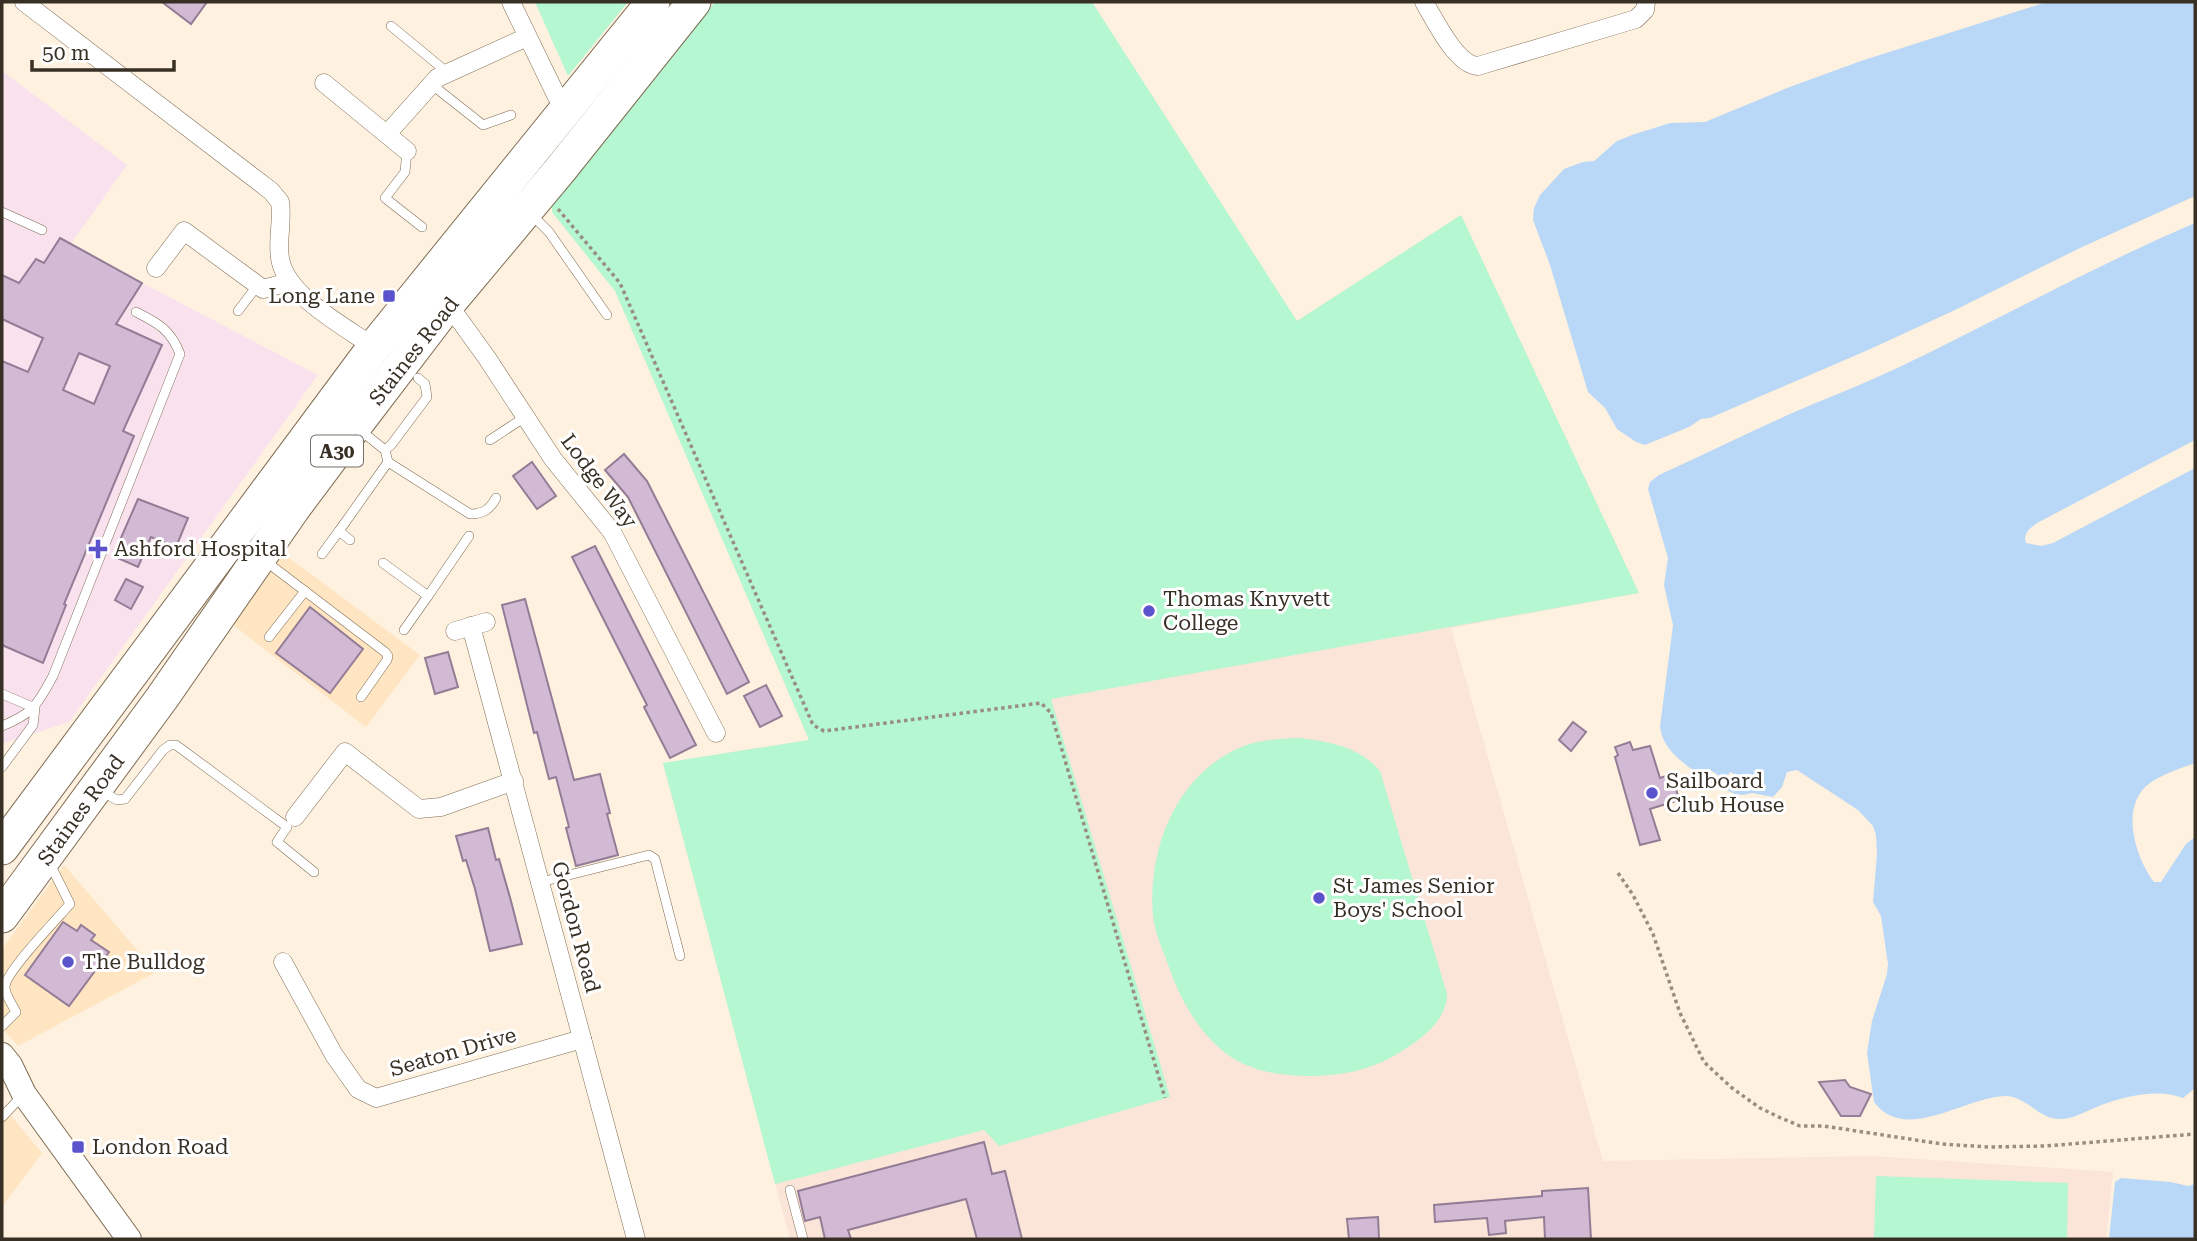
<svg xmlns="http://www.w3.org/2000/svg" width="2197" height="1241" font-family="'Roboto Serif',serif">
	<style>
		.built { fill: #ffe5c1 }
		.education { fill: #fbe4d8 }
		.medical { fill: #f9e2ee }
		.green { fill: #b4f7d0 }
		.water { fill: #b9d7f6 }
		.building { fill: #d2bad4; stroke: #937c95; stroke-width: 2; fill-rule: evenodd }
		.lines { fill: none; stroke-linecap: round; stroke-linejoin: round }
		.lane-casing { stroke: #7e6c52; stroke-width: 10 }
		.street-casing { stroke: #7e6c52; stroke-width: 19 }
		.secondary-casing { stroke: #7e6c52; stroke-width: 26 }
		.highway-casing { stroke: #7e6c52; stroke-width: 35 }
		.path { stroke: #988e80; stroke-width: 3.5; stroke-dasharray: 3.5 3.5; stroke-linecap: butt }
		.lane { stroke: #fff; stroke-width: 9 }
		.street { stroke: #fff; stroke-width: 18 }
		.secondary { stroke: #fff; stroke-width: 24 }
		.highway { stroke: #fff; stroke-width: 33 }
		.poi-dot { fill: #5b53cb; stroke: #fff; stroke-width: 2.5 }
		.labels { text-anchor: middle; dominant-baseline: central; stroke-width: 6; stroke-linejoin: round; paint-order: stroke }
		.shield { fill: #fff; stroke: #746e66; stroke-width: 2 }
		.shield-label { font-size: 19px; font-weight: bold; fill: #383025 }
		.poi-label { font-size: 21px; fill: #383025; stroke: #fff; text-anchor: start }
		.street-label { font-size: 21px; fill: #383025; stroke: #fff }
	</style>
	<rect width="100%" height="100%" fill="#fef1e0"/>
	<g class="built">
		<path d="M284,554L420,655L366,727L232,624Z"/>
		<path d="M64,865L156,972L18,1046L2,1028V949Z"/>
		<path d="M2,1105L42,1153L2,1207Z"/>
	</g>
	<path class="education" d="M715,2H1092L1297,321L1461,215L1639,593L1451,628L1603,1161L1872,1156L2113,1172L2106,1239H790L663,763L809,740L615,291L552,212V204Z"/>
	<path class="medical" d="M2,71L127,165L70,245L318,375L69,722L2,744Z"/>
	<g class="green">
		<path d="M535,2H628L568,76Z"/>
		<path d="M715,2H1092L1297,321L1461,215L1639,593L1051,699L1170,1097L999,1146L984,1130L775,1184L663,763L809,740L615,291L552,212V204Z"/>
		<path d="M1301,738C1330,742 1360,747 1380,771L1447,994C1447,1024 1413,1045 1390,1058C1364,1072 1332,1077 1303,1076C1279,1075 1252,1071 1231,1057C1202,1038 1180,1000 1169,967C1163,951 1155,933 1153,916C1147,849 1177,772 1244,746C1262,739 1282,739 1301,738Z"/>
		<path d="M1876,1176L2068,1183L2067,1239H1874Z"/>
	</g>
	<g class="water">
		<path d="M2047,2H2195V196L2080,248L1955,310L1868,350L1710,418L1701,419L1689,427L1645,445L1636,442L1617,429L1605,408L1588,392L1550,265L1533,220L1534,208L1540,195L1564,169L1583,162L1594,161L1617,141L1632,135L1670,123L1705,122L1787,88L1861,61Z"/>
		<path d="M2195,223V440L2037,523C2029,529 2023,533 2026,543L2041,546L2053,543L2195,468V763C2181,768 2163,774 2150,783C2119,805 2135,857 2154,882H2161L2186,844L2195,837V1088L2183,1098C2157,1088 2123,1097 2099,1106C2086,1111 2072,1120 2058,1119C2038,1118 2026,1096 2005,1096C1965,1097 1905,1144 1874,1102L1867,1053L1872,1021L1887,974L1888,964L1881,916L1873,902L1877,855L1876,835L1873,826L1858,810L1797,770L1787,772L1782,787L1773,797L1752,793L1743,795L1735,794L1709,782L1712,777L1727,786L1734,774L1730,772L1725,780L1709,769L1705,779C1687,765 1663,752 1660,727L1673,625L1664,585L1668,558L1648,489L1650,482L1659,475C1703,455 1746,434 1790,414C1824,399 1859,386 1893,370C1994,322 2092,267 2195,223Z"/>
		<path d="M2121,1178L2171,1182L2188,1186L2195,1184V1239H2109L2115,1182Z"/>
	</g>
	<g class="building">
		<path d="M162,2H207L191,24Z"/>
		<path d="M60,238L142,283L116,324L162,345L123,431L134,436L64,604L66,605L43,663L2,645V361L28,372L43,338L2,319V275L19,283L36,259L44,263ZM79,353L110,366L94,404L63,390Z"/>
		<path d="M624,454L647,481L749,682L727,694L628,497L605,470Z"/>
		<path d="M532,462L556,496L537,509L513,476Z"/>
		<path d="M138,499L188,518L176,547L151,537L138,567L113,556Z"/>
		<path d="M595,546L696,745L670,758L644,707L647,705L572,557Z"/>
		<path d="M126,579L143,587L131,609L115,600Z"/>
		<path d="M525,599L574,780L600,774L610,813L607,814L618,855L576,866L566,828L569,827L562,800L556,777L549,779L537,732L534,733L502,605Z"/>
		<path d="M310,607L363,649L330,693L276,653Z"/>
		<path d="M448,652L458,687L435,694L425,658Z"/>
		<path d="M766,685L782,716L760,727L744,696Z"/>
		<path d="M1573,722L1586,732L1571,751L1559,740Z"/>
		<path d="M1630,742L1633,750L1650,746L1660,778L1672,774L1679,800L1650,809L1660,840L1640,845L1615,757L1618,755L1615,747Z"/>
		<path d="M488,828L496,860L499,859L511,901L522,944L490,951L475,889L466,860L463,861L456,836Z"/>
		<path d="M63,922L77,931L81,925L95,935L91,940L109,952L69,1006L25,975Z"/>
		<path d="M1845,1080L1850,1087L1871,1094L1860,1116H1841L1819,1082Z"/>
		<path d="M984,1142L992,1174L1005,1171L1022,1239H977L966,1199L848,1230L851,1239H825L820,1217L805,1221L798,1191Z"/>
		<path d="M1588,1188L1591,1239H1545L1544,1217L1505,1221L1506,1233L1489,1235L1487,1218L1435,1222L1434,1205L1542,1196V1191Z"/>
		<path d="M1378,1217L1379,1239H1349L1347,1219Z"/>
	</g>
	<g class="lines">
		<defs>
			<g id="lane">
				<path d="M391,26L448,73"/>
				<path d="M431,84L483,125L511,115"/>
				<path d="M407,151L405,172L385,198L422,227"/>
				<path d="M2,212L42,230"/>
				<path d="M531,214L549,232L607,315"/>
				<path d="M238,311L257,286"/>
				<path d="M490,440L525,417"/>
				<path d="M385,450L391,445L427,397L425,384L418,378"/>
				<path d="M388,462L470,514C484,514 490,509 496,498"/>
				<path d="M350,540L339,531L388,462L385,450L360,430"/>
				<path d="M322,554L339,531"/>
				<path d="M264,560L385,652L388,656L387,660L361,697"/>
				<path d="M383,563L428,596L469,536"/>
				<path d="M404,630L428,596"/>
				<path d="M269,637L305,591"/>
				<path d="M2,694L35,708L33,725L2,767"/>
				<path d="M2,726C34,713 37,705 53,676L180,354C171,330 158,323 136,312"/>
				<path d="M101,791L117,800L125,799L163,750L170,745H176L287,827L277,842L314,872"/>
				<path d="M541,882L649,855L655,859L680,956"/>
				<path d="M2,1026L16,1012C12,1004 5,995 5,987C5,972 58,918 70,904L50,864"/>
				<path d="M2,1117L23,1095"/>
				<path d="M790,1190L803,1239"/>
			</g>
			<g id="street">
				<path d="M24,2L271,191L280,202C283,221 277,239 280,258C285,295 345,327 374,347"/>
				<path d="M511,2L557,97L567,108"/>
				<path d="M1424,2C1435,20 1456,65 1478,66L1636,19L1645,10L1646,2"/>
				<path d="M324,83L407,151"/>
				<path d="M387,134L437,78L527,37"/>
				<path d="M156,268L184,231L263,289L289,282"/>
				<path d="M448,304L487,358L553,459L612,532L716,733"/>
				<path d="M471,626L636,1239"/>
				<path d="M455,631L486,622"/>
				<path d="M295,817L345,752L419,809L441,807L514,781"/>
				<path d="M283,962L334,1055L358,1089L376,1098L582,1039"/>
			</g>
			<path id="secondary" d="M2,1055L10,1065L24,1094L129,1239"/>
			<g id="highway">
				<path d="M2,848L374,347L653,2"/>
				<path d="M2,916L162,698L293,509L355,426L448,304L560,170L694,2"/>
			</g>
		</defs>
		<use href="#lane" class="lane-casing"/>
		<use href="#street" class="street-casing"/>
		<use href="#secondary" class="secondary-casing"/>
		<use href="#highway" class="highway-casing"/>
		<g class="path">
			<path d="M558,209L620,283L813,725L824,731L1041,703L1051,713L1165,1098"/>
			<path d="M1618,873L1633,895L1653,934L1680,1013L1704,1062L1732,1088L1760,1108L1781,1118L1800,1126H1824L1942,1144L1988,1147L2045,1146L2195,1134"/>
		</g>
		<use href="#lane" class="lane"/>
		<use href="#street" class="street"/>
		<use href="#secondary" class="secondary"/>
		<use href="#highway" class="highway"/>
	</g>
	<g class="poi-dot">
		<rect x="382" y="289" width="14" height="14" rx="3.5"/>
		<path d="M94.5 538.5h7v7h7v7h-7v7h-7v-7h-7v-7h7z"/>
		<circle cx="1149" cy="611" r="7"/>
		<circle cx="1652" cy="793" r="7"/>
		<circle cx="1319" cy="898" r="7"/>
		<circle cx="68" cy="962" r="7"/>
		<rect x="71" y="1140" width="14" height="14" rx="3.5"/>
	</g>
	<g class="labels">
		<rect class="shield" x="311" y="435.5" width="52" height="31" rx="5"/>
		<g class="shield-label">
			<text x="337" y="451">A30</text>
		</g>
		<g class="poi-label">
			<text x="375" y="296" text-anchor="end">Long Lane</text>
			<text x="114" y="549">Ashford Hospital</text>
			<text x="1163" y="599">Thomas Knyvett<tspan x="1163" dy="24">College</tspan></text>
			<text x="1666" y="781">Sailboard<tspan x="1666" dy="24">Club House</tspan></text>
			<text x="1333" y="886">St James Senior<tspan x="1333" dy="24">Boys' School</tspan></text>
			<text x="82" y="962">The Bulldog</text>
			<text x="92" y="1147">London Road</text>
		</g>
		<g class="street-label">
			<text transform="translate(414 351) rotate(-52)">Staines Road</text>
			<text transform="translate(599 481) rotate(53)">Lodge Way</text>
			<text transform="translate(81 810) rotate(-54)">Staines Road</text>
			<text transform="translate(576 927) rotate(75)">Gordon Road</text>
			<text transform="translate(453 1052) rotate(-16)">Seaton Drive</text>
		</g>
	</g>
	<rect width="2197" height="1241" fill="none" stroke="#383025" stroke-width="7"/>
	<path d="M32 60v10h142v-10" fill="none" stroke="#383025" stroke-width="3.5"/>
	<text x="42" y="60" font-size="21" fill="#383025" stroke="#ffffff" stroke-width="5" paint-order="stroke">50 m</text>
</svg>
